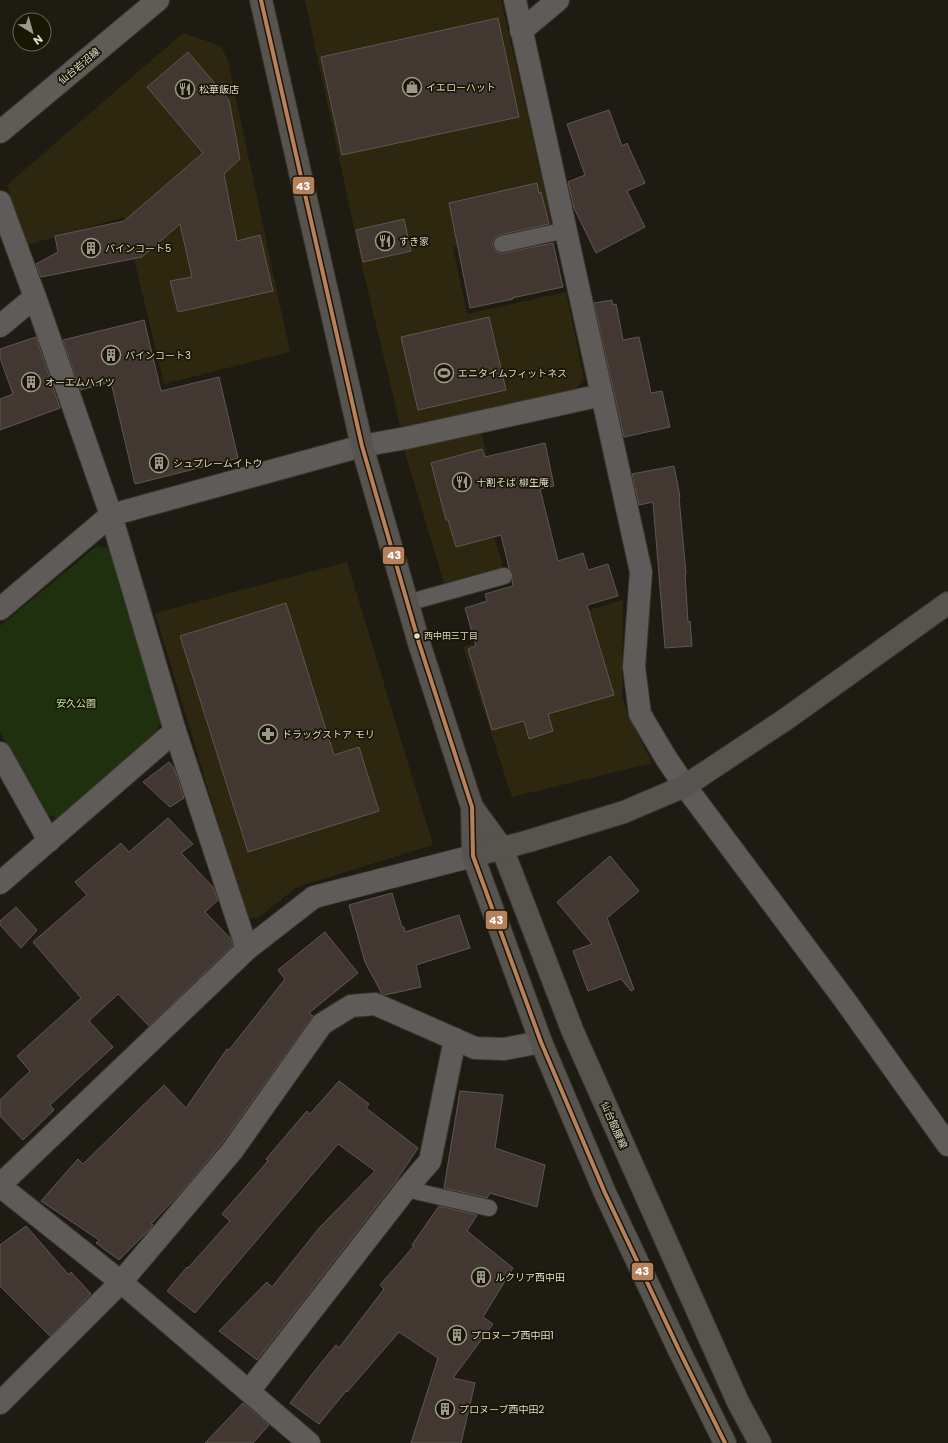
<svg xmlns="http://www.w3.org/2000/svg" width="948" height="1443" font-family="Poppins,'Noto Sans JP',sans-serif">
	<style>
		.built { fill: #2d270f }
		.green { fill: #1f300f }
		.building { fill: #423731; stroke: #5e5853 }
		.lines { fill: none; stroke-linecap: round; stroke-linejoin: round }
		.lane-casing { stroke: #38362d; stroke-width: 18 }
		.street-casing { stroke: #38362d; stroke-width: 24 }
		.secondary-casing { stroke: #38362d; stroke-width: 24 }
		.primary-casing { stroke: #38362d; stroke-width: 24 }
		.lane { stroke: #5f5b59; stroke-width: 16 }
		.street { stroke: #5f5b59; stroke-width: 22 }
		.secondary { stroke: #57534e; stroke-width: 22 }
		.primary { stroke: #5f5b56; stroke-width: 22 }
		.bus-1-casing { stroke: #1a1604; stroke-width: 7 }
		.bus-1 { stroke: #b6815c; stroke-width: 4 }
		.bus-dot { fill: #dedbcf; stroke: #1a1604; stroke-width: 1.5 }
		.labels { text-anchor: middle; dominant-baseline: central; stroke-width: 3.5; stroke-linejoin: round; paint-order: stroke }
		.bus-label { font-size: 9px; fill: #dedbcf; stroke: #1a1604; text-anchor: start }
		.street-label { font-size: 10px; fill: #dedbcf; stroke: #1a1604 }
		.poi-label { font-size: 10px; fill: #dedbcf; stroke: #1a1604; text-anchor: start }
		.park-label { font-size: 10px; fill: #bce89f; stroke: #1a1604 }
		.line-badge { stroke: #1a1604; stroke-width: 1.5 }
		.badge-label { font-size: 11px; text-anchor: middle; font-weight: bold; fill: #fff }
	</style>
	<rect width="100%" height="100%" fill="#1e1c12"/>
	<g class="built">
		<path d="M305,0H501L553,227L453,247L467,314L566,292L584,379L576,389L408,428L400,425L362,266L340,162Z"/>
		<path d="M183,33L221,46L228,61L290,352L164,384L124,217L27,245L7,185Z"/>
		<path d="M481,431L500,508L487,512L503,567L444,583L405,453L407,448Z"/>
		<path d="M347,562L433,845L297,887L258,918H247L155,613Z"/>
		<path d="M623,600L622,697L632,723L652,763L512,797L463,647Z"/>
	</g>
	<path class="green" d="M97,546L110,549L161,721L153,738L57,818L45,814L0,732V626Z"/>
	<g class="building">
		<path d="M498,18L519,117L342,155L321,57Z"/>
		<path d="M188,52L229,100L240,159L224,174L237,241L260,235L273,291L178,312L170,281L192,277L180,224L142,257L41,277L36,264L58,252L55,236L124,221L203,153L147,87Z"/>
		<path d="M609,110L622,146L627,143L645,183L627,191L645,227L596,253L574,208L568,182L585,175L567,124Z"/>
		<path d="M537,183L539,193L541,192L549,224L500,235L496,237L493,241V246L495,250L499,253H504L553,243L563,287L512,298L513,299L470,308L449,203Z"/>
		<path d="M404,219L411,251L363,262L356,230Z"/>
		<path d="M612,300L613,305L616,304L623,340L639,337L651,393L662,391L670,427L624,437L594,303Z"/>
		<path d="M489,317L506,390L418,410L401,337Z"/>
		<path d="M144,320L161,391L219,377L238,458L135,484L111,382L80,390L63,340Z"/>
		<path d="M36,337L60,408L0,430V399L13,394L0,358V349Z"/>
		<path d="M545,443L554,486L540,489L558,561L583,553L588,570L608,564L618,596L587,605L614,695L548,714L553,731L529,739L524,721L492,730L468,649L476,646L465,608L487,601L485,594L513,586L512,581L513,574L509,568L501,535L456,547L448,520H446L431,463L482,449L485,457Z"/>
		<path d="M674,466L680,497H679L686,574L685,575L688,622L690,621L692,646L665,648L653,502L639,505L632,474Z"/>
		<path d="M286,603L334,755L359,747L379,811L248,852L180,636Z"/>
		<path d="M169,762L174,768L184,798L170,807L143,782Z"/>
		<path d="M168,818L193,844L181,853L213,887L218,900L205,912L231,939L233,945L149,1026L118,994L89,1021L113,1047L50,1105L54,1110L23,1140L0,1116V1100L30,1071L17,1056L81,998L33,942L87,895L75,882L121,843L129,852Z"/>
		<path d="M610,856L639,891L607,918L634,989L631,991L621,979L588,991L573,951L592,944L557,902Z"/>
		<path d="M392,893L402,927H404L405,932L459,915L470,948L416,965L421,987L385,995L382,994L365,962L349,905Z"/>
		<path d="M16,907L37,930L21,948L0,925V921Z"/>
		<path d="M325,932L358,973L309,1013L313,1016L222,1143L183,1190L151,1224L153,1225L151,1228L119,1260L96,1243L99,1240L41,1201L78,1159L83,1164L164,1085L186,1108L227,1049L229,1050L285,979L278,970Z"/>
		<path d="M339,1081L369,1104L366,1108L418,1148L396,1181L257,1360L219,1331L267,1282L272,1287L320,1227L375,1171L338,1144L195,1313L167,1291L187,1267L188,1268L230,1221L222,1214L268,1161L266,1159L307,1111L310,1114Z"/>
		<path d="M460,1091L503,1095L495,1148L545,1165L537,1207L490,1193L487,1198L444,1188Z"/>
		<path d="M439,1206L477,1215L467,1231L513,1268L483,1317L493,1324L453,1378L475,1383L461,1443H411L438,1358L399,1332L347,1392L346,1391L319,1424L290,1403L317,1368L336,1345L339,1348L384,1289L380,1285L414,1246L412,1245Z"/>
		<path d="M26,1226L69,1275L71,1272L91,1294L50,1336L0,1286V1245Z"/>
		<path d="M243,1403L269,1425L253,1443H205Z"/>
	</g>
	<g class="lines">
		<defs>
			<g id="lane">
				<path d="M502,244L566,230"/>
				<path d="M407,603L504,576"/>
				<path d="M406,1189L489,1208"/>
			</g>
			<g id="street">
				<path d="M515,0L641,572L634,667L640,714L666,758L685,786L844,999L948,1145"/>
				<path d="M521,31L558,0"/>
				<path d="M0,202L35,297L111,515L175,731L247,949"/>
				<path d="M0,326L35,297"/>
				<path d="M0,609L111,515L362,446L406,438L602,395"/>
				<path d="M0,753L49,841"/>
				<path d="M0,883L175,731"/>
				<path d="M0,1185L247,949L314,897L473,856"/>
				<path d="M0,1186L121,1282L309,1443"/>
				<path d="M249,1391L406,1189L430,1161L455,1039"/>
				<path d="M0,1403L121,1282L232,1151L322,1024L351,1006L375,1004L475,1048L504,1049L541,1042"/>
			</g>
			<g id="secondary">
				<path d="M261,0L362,446L419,643L472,807L473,856L541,1042L605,1193L679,1350L725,1443"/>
				<path d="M472,807L502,848L573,1032L738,1402L760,1443"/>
				<path d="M488,852L529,841L624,812L685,786L786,719L948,603"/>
			</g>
			<path id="primary" d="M0,132L158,0"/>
		</defs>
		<use href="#lane" class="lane-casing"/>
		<use href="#street" class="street-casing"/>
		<use href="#secondary" class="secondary-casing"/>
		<use href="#primary" class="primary-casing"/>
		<use href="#lane" class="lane"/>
		<use href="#street" class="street"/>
		<use href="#secondary" class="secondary"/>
		<use href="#primary" class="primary"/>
		<defs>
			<path id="bus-1" d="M261,0L362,446L419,643L472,807L473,856L541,1042L605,1193L679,1350L725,1443"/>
		</defs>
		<use href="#bus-1" class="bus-1-casing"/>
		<use href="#bus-1" class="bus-1"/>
	</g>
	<defs>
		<symbol id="shop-ring" viewBox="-11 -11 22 22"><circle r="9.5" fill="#1a1604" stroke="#9b988d" stroke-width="1.5"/><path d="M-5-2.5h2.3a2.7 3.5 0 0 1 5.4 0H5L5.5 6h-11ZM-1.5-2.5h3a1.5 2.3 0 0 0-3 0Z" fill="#9b988d"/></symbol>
		<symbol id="restaurant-ring" viewBox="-11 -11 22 22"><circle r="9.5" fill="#1a1604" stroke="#9b988d" stroke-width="1.5"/><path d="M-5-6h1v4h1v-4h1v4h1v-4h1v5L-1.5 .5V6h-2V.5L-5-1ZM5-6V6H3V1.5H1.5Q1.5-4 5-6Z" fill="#9b988d"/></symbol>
		<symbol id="building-ring" viewBox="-11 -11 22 22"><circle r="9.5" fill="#1a1604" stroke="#9b988d" stroke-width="1.5"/><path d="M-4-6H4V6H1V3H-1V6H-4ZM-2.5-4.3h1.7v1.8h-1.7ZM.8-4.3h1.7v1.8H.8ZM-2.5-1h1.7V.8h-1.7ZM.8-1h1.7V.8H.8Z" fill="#9b988d"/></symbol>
		<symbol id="stadium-ring" viewBox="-11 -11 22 22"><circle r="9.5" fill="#1a1604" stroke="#9b988d" stroke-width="1.5"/><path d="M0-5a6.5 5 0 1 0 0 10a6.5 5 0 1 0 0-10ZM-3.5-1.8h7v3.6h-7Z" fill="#9b988d"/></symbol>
		<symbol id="pharmacy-ring" viewBox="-11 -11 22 22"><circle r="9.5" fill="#1a1604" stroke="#9b988d" stroke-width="1.5"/><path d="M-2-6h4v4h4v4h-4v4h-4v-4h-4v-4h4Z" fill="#9b988d"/></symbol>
	</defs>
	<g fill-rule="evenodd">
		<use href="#shop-ring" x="401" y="76" width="22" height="22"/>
		<use href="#restaurant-ring" x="174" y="78" width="22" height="22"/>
		<use href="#restaurant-ring" x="374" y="230" width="22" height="22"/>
		<use href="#building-ring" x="80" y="237" width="22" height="22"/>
		<use href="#building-ring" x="100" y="344" width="22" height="22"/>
		<use href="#stadium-ring" x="433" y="362" width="22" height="22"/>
		<use href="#building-ring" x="20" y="371" width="22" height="22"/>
		<use href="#building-ring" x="148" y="452" width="22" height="22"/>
		<use href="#restaurant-ring" x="451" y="471" width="22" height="22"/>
		<use href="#pharmacy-ring" x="257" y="723" width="22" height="22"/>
		<use href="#building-ring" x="470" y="1266" width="22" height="22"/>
		<use href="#building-ring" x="446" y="1324" width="22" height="22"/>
		<use href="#building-ring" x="434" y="1398" width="22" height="22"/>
	</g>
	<circle class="bus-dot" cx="417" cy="636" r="3.5"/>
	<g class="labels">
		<g class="bus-label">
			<text x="424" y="636">西中田三丁目</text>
		</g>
		<g class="street-label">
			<text transform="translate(79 66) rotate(-40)">仙台岩沼線</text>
			<text transform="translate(614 1125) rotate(66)">仙台館腰線</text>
		</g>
		<g class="poi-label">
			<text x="426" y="87">イエローハット</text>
			<text x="199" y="89">松華飯店</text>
			<text x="399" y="241">すき家</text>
			<text x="105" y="248">パインコート5</text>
			<text x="125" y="355">パインコート3</text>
			<text x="458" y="373">エニタイムフィットネス</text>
			<text x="45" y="382">オーエムハイツ</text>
			<text x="173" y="463">シュプレームイトウ</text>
			<text x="476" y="482">十割そば 柳生庵</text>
			<text x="282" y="734">ドラッグストア モリ</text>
			<text x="495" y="1277">ルクリア西中田</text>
			<text x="471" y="1335">プロヌーブ西中田1</text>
			<text x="459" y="1409">プロヌーブ西中田2</text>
		</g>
		<g class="park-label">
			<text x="76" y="703">安久公園</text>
		</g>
	</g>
	<g class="line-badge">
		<rect x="292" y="176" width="23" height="19" rx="4" fill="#b6815c"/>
		<rect x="382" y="546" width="23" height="19" rx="4" fill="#b6815c"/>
		<rect x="485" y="910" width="23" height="20" rx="4" fill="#b6815c"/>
		<rect x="631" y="1262" width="23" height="19" rx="4" fill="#b6815c"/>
	</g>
	<g class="badge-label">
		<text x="303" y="190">43</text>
		<text x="394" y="559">43</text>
		<text x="496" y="924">43</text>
		<text x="642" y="1275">43</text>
	</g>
	<g transform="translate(32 32) rotate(143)"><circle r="19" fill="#1a1604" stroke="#686555"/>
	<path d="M0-3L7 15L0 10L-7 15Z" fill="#9b988d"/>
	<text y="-6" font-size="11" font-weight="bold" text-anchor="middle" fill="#dedbcf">N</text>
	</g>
</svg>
